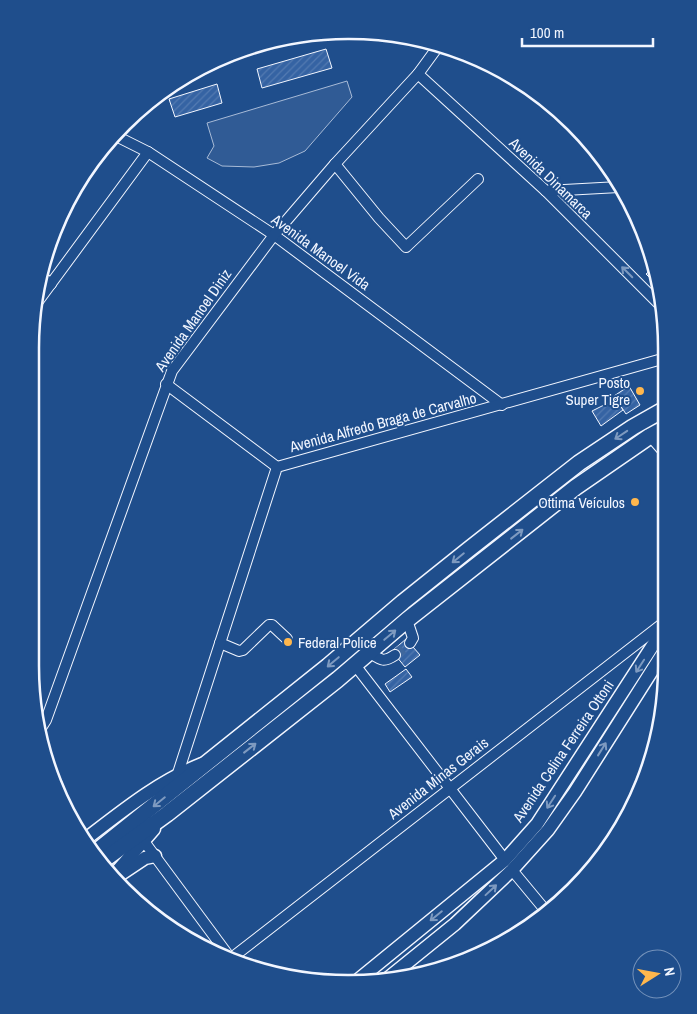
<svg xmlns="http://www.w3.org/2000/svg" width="697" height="1014" font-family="'Archivo Narrow',sans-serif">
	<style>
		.parking { fill: #305b95; stroke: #a8bbd7 }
		.building { fill: url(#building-hatch); stroke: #f2f6ff }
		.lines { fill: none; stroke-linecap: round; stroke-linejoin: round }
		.minor-tunnel { stroke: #3f679d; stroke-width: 10; stroke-dasharray: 10 5; stroke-linecap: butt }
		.minor-casing { stroke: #f2f6ff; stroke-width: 12 }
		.major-casing { stroke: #f2f6ff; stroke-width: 15 }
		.highway-casing { stroke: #f2f6ff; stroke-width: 18 }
		.minor { stroke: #1f4e8c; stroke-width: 10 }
		.major { stroke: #1f4e8c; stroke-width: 12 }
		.highway { stroke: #1f4e8c; stroke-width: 15 }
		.oneway { stroke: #7e9ac0 }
		.poi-dot { fill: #ffb74d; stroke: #1f4e8c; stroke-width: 2 }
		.labels { text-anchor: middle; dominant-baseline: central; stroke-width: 4; stroke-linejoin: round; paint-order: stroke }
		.street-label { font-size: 15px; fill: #f2f6ff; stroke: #1f4e8c }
		.poi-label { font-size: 15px; fill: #f2f6ff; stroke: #1f4e8c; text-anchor: end }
		.rim { fill: none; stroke: #f2f6ff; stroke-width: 2.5 }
	</style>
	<defs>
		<pattern id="building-hatch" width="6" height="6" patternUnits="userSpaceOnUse" patternTransform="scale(1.25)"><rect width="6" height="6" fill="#3563a3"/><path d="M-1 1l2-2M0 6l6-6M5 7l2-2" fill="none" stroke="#537ab1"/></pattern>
	</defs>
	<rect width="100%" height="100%" fill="#1f4e8c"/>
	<path class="parking" d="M347,81L352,97L305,151L279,163L254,167L222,166L207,158L214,146L207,123Z"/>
	<g class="building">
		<path d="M326,49L332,68L262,88L257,69Z"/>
		<path d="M217,84L222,103L175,117L169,99Z"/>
		<path d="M654,267L659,280L655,283L646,274Z"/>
		<path d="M629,386L640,405L626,414L614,396Z"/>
		<path d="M616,399L623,410L601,426L592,411Z"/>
		<path d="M406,639L420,655L405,667L392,651Z"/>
		<path d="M406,669L412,677L390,692L385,684Z"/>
	</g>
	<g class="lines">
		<path class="minor-tunnel" d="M395,655L410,643"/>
		<defs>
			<g id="minor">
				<path d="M418,74L546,191L661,306"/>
				<path d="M114,135L148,152L274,235L502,405"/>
				<path d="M335,164L379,218L406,247L478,179"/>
				<path d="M546,191L619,187"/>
				<path d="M40,275L51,284"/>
				<path d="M36,304L148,152"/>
				<path d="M166,384L277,467"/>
				<path d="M650,436L664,452"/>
				<path d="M407,620L413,638L410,643"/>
				<path d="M220,643L239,651L243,650L269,625H272L287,639"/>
				<path d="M369,652C381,660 383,663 395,655"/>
				<path d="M355,665L505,860"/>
				<path d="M39,731L46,720L172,371L274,235L335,164L418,74L437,48"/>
				<path d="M178,773L277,467L662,359"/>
				<path d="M143,840L231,959"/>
				<path d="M512,870L546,911"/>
				<path d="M229,960L666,621"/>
			</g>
			<g id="major">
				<path d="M83,841C121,812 157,782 202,764"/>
				<path d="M121,874L145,858L155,856"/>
				<path d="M113,876L154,829"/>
				<path d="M387,979L455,924L512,870L548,830L575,792L667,647"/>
				<path d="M358,980L505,860L537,824L666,625"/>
			</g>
			<g id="highway">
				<path d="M93,854L328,666L403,602L468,550L579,463L633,427L663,410"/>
				<path d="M101,862L167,814L337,680L407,620L576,487L650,436L663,429"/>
			</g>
		</defs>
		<use href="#minor" class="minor-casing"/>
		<use href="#major" class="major-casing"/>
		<use href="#highway" class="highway-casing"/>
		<use href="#minor" class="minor"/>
		<use href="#major" class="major"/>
		<use href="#highway" class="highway"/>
	</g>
	<defs><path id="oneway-shaft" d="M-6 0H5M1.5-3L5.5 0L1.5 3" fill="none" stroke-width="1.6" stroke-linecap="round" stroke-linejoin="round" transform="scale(1.25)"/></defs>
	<g class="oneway">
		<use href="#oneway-shaft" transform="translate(627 272) rotate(-135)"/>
		<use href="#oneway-shaft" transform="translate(621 435) rotate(146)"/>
		<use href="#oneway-shaft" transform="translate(517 534) rotate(-38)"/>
		<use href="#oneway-shaft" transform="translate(458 558) rotate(141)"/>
		<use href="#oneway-shaft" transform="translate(390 635) rotate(-40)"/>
		<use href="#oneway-shaft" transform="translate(333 662) rotate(140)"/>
		<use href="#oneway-shaft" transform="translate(640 666) rotate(123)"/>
		<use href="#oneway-shaft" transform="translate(250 748) rotate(-38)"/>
		<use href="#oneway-shaft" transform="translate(602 749) rotate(-58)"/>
		<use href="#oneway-shaft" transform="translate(159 802) rotate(141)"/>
		<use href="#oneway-shaft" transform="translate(551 802) rotate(123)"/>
		<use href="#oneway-shaft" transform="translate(491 890) rotate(-43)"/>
		<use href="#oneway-shaft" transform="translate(436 916) rotate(141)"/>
	</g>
	<g class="poi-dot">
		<circle cx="640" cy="391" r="5"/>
		<circle cx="635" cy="502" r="5"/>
		<circle cx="288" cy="642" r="5"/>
	</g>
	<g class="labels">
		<g class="street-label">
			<text transform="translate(551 178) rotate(44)">Avenida Dinamarca</text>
			<text transform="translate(321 252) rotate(36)">Avenida Manoel Vida</text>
			<text transform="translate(193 320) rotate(-55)">Avenida Manoel Diniz</text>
			<text transform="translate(383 422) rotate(-15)">Avenida Alfredo Braga de Carvalho</text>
			<text transform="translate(563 751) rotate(-56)">Avenida Celina Ferreira Ottoni</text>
			<text transform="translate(438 778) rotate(-38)">Avenida Minas Gerais</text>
		</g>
		<g class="poi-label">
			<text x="630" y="382">Posto<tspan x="630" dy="17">Super Tigre</tspan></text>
			<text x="625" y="502">Ottima Veículos</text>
			<text x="298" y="642" text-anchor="start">Federal Police</text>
		</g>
	</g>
	<path d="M0 0H697V1014H0ZM348 39H349A309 309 0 0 1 658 348V666A309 309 0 0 1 349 975H348A309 309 0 0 1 39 666V348A309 309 0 0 1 348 39Z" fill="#1f4e8c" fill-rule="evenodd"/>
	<path class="rim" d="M348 39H349A309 309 0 0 1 658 348V666A309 309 0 0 1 349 975H348A309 309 0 0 1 39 666V348A309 309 0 0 1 348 39Z"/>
	<g transform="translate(657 974) rotate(79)"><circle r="24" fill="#1f4e8c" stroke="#7391ba"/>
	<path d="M0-4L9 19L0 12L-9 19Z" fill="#ffb74d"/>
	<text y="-8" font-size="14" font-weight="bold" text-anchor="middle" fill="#f2f6ff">N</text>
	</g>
	<path d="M522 38v8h131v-8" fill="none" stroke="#f2f6ff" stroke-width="2.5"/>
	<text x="530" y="38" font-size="15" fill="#f2f6ff" stroke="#1f4e8c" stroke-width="4" paint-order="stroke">100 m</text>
</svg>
